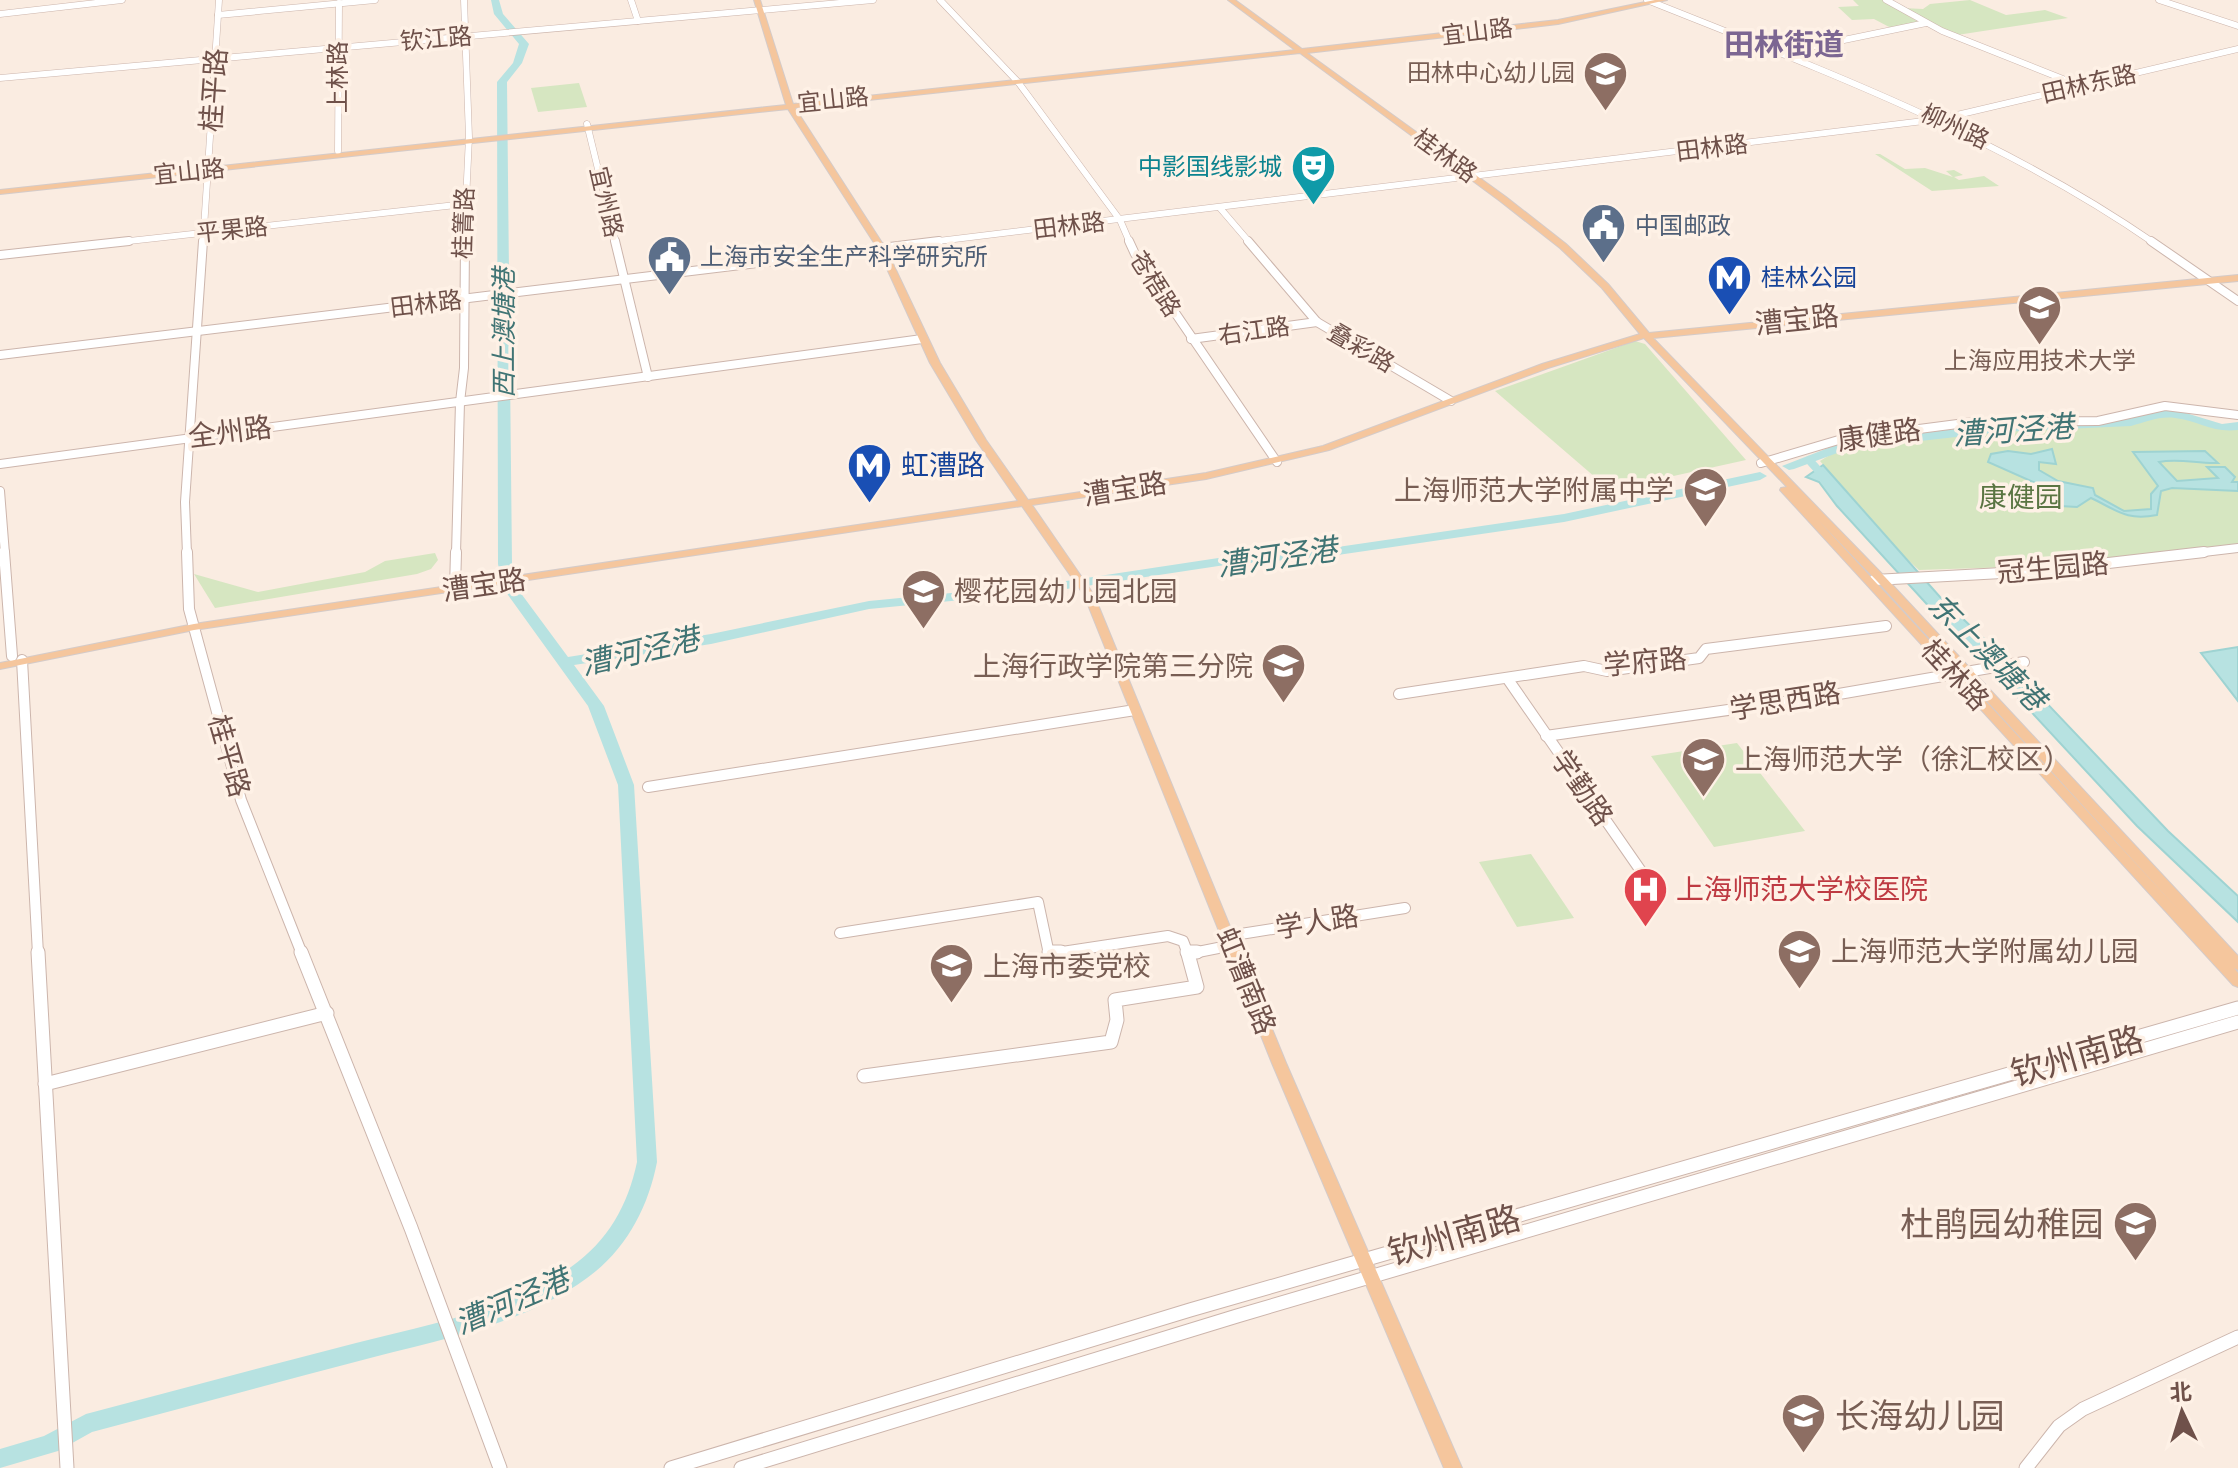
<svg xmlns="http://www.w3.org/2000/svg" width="2238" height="1468" font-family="'Work Sans','Noto Sans SC',sans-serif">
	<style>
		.green { fill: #d6e6c1 }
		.water { fill: #b7e2e1; stroke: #9ed3d2; stroke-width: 2 }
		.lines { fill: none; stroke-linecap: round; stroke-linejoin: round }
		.canal { stroke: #b7e2e1; stroke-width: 8 }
		.river { fill: #b7e2e1; fill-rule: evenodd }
		.minor-far3-casing { stroke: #ccb5ac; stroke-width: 7 }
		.minor-far2-casing { stroke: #ccb5ac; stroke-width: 10 }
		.minor-far1-casing { stroke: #ccb5ac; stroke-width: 12 }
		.minor-casing { stroke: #ccb5ac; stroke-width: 15 }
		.major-casing { stroke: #d4cbc9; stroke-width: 2 }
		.minor-far3 { stroke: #fff; stroke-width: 6 }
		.minor-far2 { stroke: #fff; stroke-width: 8 }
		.minor-far1 { stroke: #fff; stroke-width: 10 }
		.minor { stroke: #fff; stroke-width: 13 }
		.major { fill: #f5c69d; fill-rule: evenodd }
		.labels { text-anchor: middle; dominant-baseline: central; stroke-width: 7; stroke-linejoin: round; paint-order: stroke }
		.far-street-label { font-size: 24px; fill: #6f514a; stroke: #fef1e6 }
		.far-education-label { font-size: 24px; fill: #785e54; stroke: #fef1e6; text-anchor: end }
		.far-culture-label { font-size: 24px; fill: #0d838f; stroke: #fef1e6; text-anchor: end }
		.far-service-label { font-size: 24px; fill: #4e5e75; stroke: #fef1e6; text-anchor: start }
		.far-transit-label { font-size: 24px; fill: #164399; stroke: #fef1e6; text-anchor: start }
		.far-water-label { font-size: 26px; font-style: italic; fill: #407474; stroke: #fef1e6 }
		.street-label { font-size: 28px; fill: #6f514a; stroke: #fef1e6 }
		.transit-label { font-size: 28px; fill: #164399; stroke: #fef1e6; text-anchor: start }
		.education-label { font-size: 28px; fill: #785e54; stroke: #fef1e6; text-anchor: start }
		.park-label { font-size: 28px; fill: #5a7542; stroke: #fef1e6 }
		.health-label { font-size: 28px; fill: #be3a42; stroke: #fef1e6; text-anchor: start }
		.far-district-label { font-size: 30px; font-weight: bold; fill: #7c6692; stroke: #fef1e6 }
		.water-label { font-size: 30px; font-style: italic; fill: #407474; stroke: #fef1e6 }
		.near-street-label { font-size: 34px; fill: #6f514a; stroke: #fef1e6 }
		.near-education-label { font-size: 34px; fill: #785e54; stroke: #fef1e6; text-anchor: end }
	</style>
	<rect width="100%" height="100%" fill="#faece1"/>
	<g class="green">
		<path d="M1853,0H1882L1920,23L1893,29L1874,19L1852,20L1838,7L1859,6Z"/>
		<path d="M1970,0L2006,15L2045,10L2068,18L1957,35L1903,8L1923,9L1930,4Z"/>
		<path d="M579,83L587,107L538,112L531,88Z"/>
		<path d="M1875,154H1880L1905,169L1925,168L1953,177L1946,171L1954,170L1963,175L1954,177L1959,180L1984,176L1999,186L1932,191Z"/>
		<path d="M1635,341L1645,344L1746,460L1610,490L1495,391Z"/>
		<path d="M2176,414L2221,428L2238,426V544L2038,566L1919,570L1892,545L1820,461L1846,445L2001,428L2099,425L2131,422L2149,415Z"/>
		<path d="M435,553L438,560L431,569L417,574L215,608L194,574L258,592L365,572L385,561Z"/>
		<path d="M1737,743L1805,831L1714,847L1651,756Z"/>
		<path d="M1531,854L1574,918L1517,927L1479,862Z"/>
	</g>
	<g class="water">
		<path d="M2052,449L2056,464L2039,462V470L2058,481L2093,488L2095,495L2124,511L2151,509V494L2158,486L2133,452L2205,451L2218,463C2198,464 2179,458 2159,462L2177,481L2218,478L2207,467H2225L2235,477L2232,482H2238V491L2172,488L2161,491L2157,515C2125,521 2117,510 2091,498L2077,507L2060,506L2040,485L1988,462L1991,454L2008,451L2031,454Z"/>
		<path d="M1823,465L1940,597L2001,655L2168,831L2238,896V922L2137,826L1972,648L1934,612L1837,506L1819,482L1806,477Z"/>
		<path d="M2238,647V701L2201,653Z"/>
	</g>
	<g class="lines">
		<path class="canal" d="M1809,460L1826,479"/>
		<g class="river">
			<path d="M491,0H499L503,14L529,44L522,63L507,82L512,564L517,588L568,657L711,634L869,601L1053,583L1225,557L1324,549L1564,514L1760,472L1767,476L1760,480L1564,522L1324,557L1225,565L1053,591L869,609L711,644L574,665L604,706L634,785L657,1162C648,1208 626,1250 587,1278C520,1327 433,1341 355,1362C267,1385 179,1409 92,1432L58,1451L0,1468V1449L44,1436L86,1414C176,1390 266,1366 356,1343C429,1324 508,1311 571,1267C608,1241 628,1205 637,1162L618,785L588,706L503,588L498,564L497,82L513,63L519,44L494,14Z"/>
			<path d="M2176,410L2222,424L2238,422V430C2212,433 2199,421 2175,418C2159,416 2146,422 2131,426L2001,432L1848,449L1794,469L1789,470L1782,466L1846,441L2001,424L2129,418L2149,411Z"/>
		</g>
		<defs>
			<g id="minor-far3">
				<path d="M464,0L469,137L464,243"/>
				<path d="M631,0L638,21"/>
				<path d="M940,0L1018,82L1120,220L1130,243"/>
				<path d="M1647,0C1822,70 1998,135 2154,243"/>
				<path d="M1886,0L1942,31L2078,85"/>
				<path d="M2159,0L2238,26"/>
				<path d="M0,14L122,0"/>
				<path d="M218,15L375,0"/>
				<path d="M1781,53L1926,23"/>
				<path d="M0,78L873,0"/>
				<path d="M587,124L616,243"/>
				<path d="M338,151L339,3"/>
				<path d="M1220,208L1250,243"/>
				<path d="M111,243L465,204"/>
				<path d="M203,243L219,0"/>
				<path d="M922,243L1940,119L2238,49"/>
			</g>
			<g id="minor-far2">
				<path d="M615,241L648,377"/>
				<path d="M1129,241L1135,254L1277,462"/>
				<path d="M1248,241L1317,322L1451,401"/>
				<path d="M2151,241L2238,301"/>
				<path d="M0,255L129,241"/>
				<path d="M1191,339L1317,322"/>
				<path d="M0,355L939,241"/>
				<path d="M1761,463L1842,439L1973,422L2098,421L2165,406L2238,415"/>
				<path d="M0,464L922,339"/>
				<path d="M0,491L5,554"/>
				<path d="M187,554L185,502L203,241"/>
				<path d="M456,554L460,402L464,368L465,241"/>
				<path d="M2187,554L2238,548"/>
			</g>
			<g id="minor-far1">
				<path d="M4,552L12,656"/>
				<path d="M187,552L189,609L241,800L302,954"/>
				<path d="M1874,580L2039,571L2204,552"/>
				<path d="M455,589L456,552"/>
				<path d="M22,660L38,954"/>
				<path d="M1507,678L1659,897"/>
				<path d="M1399,694L1584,666L1607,671L1699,658L1706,649L1886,626"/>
				<path d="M1546,736L1833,695L2024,662"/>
				<path d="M648,787L1135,710"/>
				<path d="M840,933L1038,902L1049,954L1168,936L1183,941L1188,954L1218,948"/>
				<path d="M1228,936L1405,908"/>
			</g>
			<g id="minor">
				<path d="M38,952L67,1468"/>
				<path d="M301,952L411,1228L500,1468"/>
				<path d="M1049,952H1061"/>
				<path d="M1187,952H1197"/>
				<path d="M864,1076L1111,1042L1117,1020L1115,1000L1197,987L1188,954"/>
				<path d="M45,1084L327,1013"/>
				<path d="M671,1468L1190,1310L2238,1008"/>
				<path d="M741,1468L1237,1316L2238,1022"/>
				<path d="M2026,1468L2059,1426L2083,1409L2238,1337"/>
			</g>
			<path id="major" d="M754,0H760L793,104L1295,50L1228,0H1235L1302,49L1558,20L1655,0H1667L1558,24L1307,53L1506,197L1566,244L1608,284L1649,333L2238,275V281L1653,338L1885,577L2238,956V970L2234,968L2238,973V987L2233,985L1780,490L1781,488L1787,487L1644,338L1548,368L1329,450L1206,479L1032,505L1094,595L1286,1063L1462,1468H1444L1272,1063L1084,595L1022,506L194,630L0,669V663L194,624L1018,501L976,440L930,363L878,249L788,109L0,194V190L786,105ZM1300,53L1500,201L1560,248L1602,288L1640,334L1542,364L1323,446L1206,473L1028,500L986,440L940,363L886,249L795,108ZM1818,520L1877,581L2187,919Z"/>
		</defs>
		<use href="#minor-far3" class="minor-far3-casing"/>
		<use href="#minor-far2" class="minor-far2-casing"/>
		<use href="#minor-far1" class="minor-far1-casing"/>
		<use href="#minor" class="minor-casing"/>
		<use href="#major" class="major-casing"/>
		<use href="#minor-far3" class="minor-far3"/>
		<use href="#minor-far2" class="minor-far2"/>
		<use href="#minor-far1" class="minor-far1"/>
		<use href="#minor" class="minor"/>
		<use href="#major" class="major"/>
	</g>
	<defs>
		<symbol id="school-pin" viewBox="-11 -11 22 30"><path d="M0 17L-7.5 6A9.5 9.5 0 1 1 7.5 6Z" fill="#8d6e63" stroke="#fef1e6"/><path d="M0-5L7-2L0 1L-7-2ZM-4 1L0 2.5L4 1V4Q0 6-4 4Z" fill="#fff"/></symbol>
		<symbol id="theatre-pin" viewBox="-11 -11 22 30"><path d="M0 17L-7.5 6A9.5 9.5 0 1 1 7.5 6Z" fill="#0f9aa8" stroke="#fef1e6"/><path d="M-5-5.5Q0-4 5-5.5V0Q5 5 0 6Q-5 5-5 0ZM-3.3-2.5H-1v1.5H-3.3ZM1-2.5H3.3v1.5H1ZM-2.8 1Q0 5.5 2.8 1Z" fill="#fff"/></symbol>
		<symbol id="civic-pin" viewBox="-11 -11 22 30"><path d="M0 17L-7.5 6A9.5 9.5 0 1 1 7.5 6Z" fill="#5c6f8a" stroke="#fef1e6"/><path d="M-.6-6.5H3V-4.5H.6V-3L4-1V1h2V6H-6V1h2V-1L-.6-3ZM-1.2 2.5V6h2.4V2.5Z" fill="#fff"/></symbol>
		<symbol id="metro-pin" viewBox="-11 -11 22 30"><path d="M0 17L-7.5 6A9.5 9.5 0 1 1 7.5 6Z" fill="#1a4fb4" stroke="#fef1e6"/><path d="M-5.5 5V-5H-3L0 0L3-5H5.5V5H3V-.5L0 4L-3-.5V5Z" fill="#fff"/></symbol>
		<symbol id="university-pin" viewBox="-11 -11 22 30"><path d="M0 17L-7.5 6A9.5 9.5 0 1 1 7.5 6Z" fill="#8d6e63" stroke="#fef1e6"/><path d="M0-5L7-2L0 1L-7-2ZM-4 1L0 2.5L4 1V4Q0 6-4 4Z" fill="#fff"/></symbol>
		<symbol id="hospital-pin" viewBox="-11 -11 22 30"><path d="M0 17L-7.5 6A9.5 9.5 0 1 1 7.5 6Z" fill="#e0444e" stroke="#fef1e6"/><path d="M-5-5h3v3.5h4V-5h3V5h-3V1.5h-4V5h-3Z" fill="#fff"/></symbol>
	</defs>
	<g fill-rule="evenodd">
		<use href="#school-pin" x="1580" y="48" width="51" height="69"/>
		<use href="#theatre-pin" x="1288" y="142" width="51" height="69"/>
		<use href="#civic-pin" x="1578" y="200" width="51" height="69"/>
		<use href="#civic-pin" x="644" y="232" width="51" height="69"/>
		<use href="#metro-pin" x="1704" y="252" width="51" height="69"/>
		<use href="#university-pin" x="2014" y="282" width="51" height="69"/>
		<use href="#metro-pin" x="844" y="440" width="51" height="69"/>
		<use href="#school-pin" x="1680" y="464" width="51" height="69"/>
		<use href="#school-pin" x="898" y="566" width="51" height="69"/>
		<use href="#school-pin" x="1258" y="640" width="51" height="69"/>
		<use href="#university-pin" x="1678" y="734" width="51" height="69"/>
		<use href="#hospital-pin" x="1620" y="864" width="51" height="69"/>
		<use href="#school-pin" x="1774" y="926" width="51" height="69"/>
		<use href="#school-pin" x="926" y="940" width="51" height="69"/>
		<use href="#school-pin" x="2110" y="1198" width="51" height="69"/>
		<use href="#school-pin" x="1778" y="1390" width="51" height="69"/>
	</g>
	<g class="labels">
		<g class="far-street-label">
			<text transform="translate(1477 32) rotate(-7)">宜山路</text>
			<text transform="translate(436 39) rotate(-5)">钦江路</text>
			<text transform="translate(338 77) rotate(-90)">上林路</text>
			<text transform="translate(2089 84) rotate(-13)">田林东路</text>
			<text transform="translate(833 100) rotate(-6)">宜山路</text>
			<text transform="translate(1955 127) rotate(25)">柳州路</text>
			<text transform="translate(1712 148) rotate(-7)">田林路</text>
			<text transform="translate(1445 156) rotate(36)">桂林路</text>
			<text transform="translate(189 172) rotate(-6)">宜山路</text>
			<text transform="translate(606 202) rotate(77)">宜州路</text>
			<text transform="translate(464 223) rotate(-88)">桂箐路</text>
			<text transform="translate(1069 226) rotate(-7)">田林路</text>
			<text transform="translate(232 230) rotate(-6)">平果路</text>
			<text transform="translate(1155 284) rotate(57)">苍梧路</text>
			<text transform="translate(426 304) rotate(-7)">田林路</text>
			<text transform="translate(1254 331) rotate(-8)">右江路</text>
			<text transform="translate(1361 348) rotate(30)">叠彩路</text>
		</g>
		<g class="far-education-label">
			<text x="1575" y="73">田林中心幼儿园</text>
			<text x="2040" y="361" text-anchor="middle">上海应用技术大学</text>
		</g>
		<g class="far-culture-label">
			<text x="1282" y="167">中影国线影城</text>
		</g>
		<g class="far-service-label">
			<text x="1635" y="226">中国邮政</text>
			<text x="700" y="257">上海市安全生产科学研究所</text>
		</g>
		<g class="far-transit-label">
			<text x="1761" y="278">桂林公园</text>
		</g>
		<g class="far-water-label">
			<text transform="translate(504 333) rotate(-90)">西上澳塘港</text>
		</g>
		<g class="street-label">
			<text transform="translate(214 90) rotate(-86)">桂平路</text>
			<text transform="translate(1797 320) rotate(-6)">漕宝路</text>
			<text transform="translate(230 432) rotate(-7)">全州路</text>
			<text transform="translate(1879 435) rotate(-8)">康健路</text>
			<text transform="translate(1125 489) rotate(-9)">漕宝路</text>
			<text transform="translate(2053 568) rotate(-5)">冠生园路</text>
			<text transform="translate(484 585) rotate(-8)">漕宝路</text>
			<text transform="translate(1645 662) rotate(-5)">学府路</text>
			<text transform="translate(1955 675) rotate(47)">桂林路</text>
			<text transform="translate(1785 701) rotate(-9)">学思西路</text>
			<text transform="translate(229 756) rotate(74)">桂平路</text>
			<text transform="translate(1582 788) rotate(55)">学勤路</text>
			<text transform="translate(1317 922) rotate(-9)">学人路</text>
			<text transform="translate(1246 981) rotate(68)">虹漕南路</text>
		</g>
		<g class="transit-label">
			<text x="901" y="465">虹漕路</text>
		</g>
		<g class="education-label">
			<text x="1674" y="490" text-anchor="end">上海师范大学附属中学</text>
			<text x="954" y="591">樱花园幼儿园北园</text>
			<text x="1253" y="666" text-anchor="end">上海行政学院第三分院</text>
			<text x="1735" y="759">上海师范大学（徐汇校区）</text>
			<text x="1831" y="951">上海师范大学附属幼儿园</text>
			<text x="983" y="966">上海市委党校</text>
		</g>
		<g class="park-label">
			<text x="2021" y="497">康健园</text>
		</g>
		<g class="health-label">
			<text x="1676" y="889">上海师范大学校医院</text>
		</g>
		<g class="far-district-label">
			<text x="1784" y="44">田林街道</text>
		</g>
		<g class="water-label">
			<text transform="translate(2013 430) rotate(-4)">漕河泾港</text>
			<text transform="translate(1277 557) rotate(-8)">漕河泾港</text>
			<text transform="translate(640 651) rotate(-13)">漕河泾港</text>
			<text transform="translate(1987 652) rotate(45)">东上澳塘港</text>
			<text transform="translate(512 1301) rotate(-23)">漕河泾港</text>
		</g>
		<g class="near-street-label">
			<text transform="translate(2077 1056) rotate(-16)">钦州南路</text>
			<text transform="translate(1454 1235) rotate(-16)">钦州南路</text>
		</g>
		<g class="near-education-label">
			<text x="2104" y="1224">杜鹃园幼稚园</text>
			<text x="1835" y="1416" text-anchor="start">长海幼儿园</text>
		</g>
	</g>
	<g transform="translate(2182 1412) rotate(356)" stroke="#fef1e6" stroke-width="6" paint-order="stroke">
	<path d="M0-6L14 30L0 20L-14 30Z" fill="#6f514a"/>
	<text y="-12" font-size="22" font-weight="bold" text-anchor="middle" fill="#6f514a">北</text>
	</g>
</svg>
